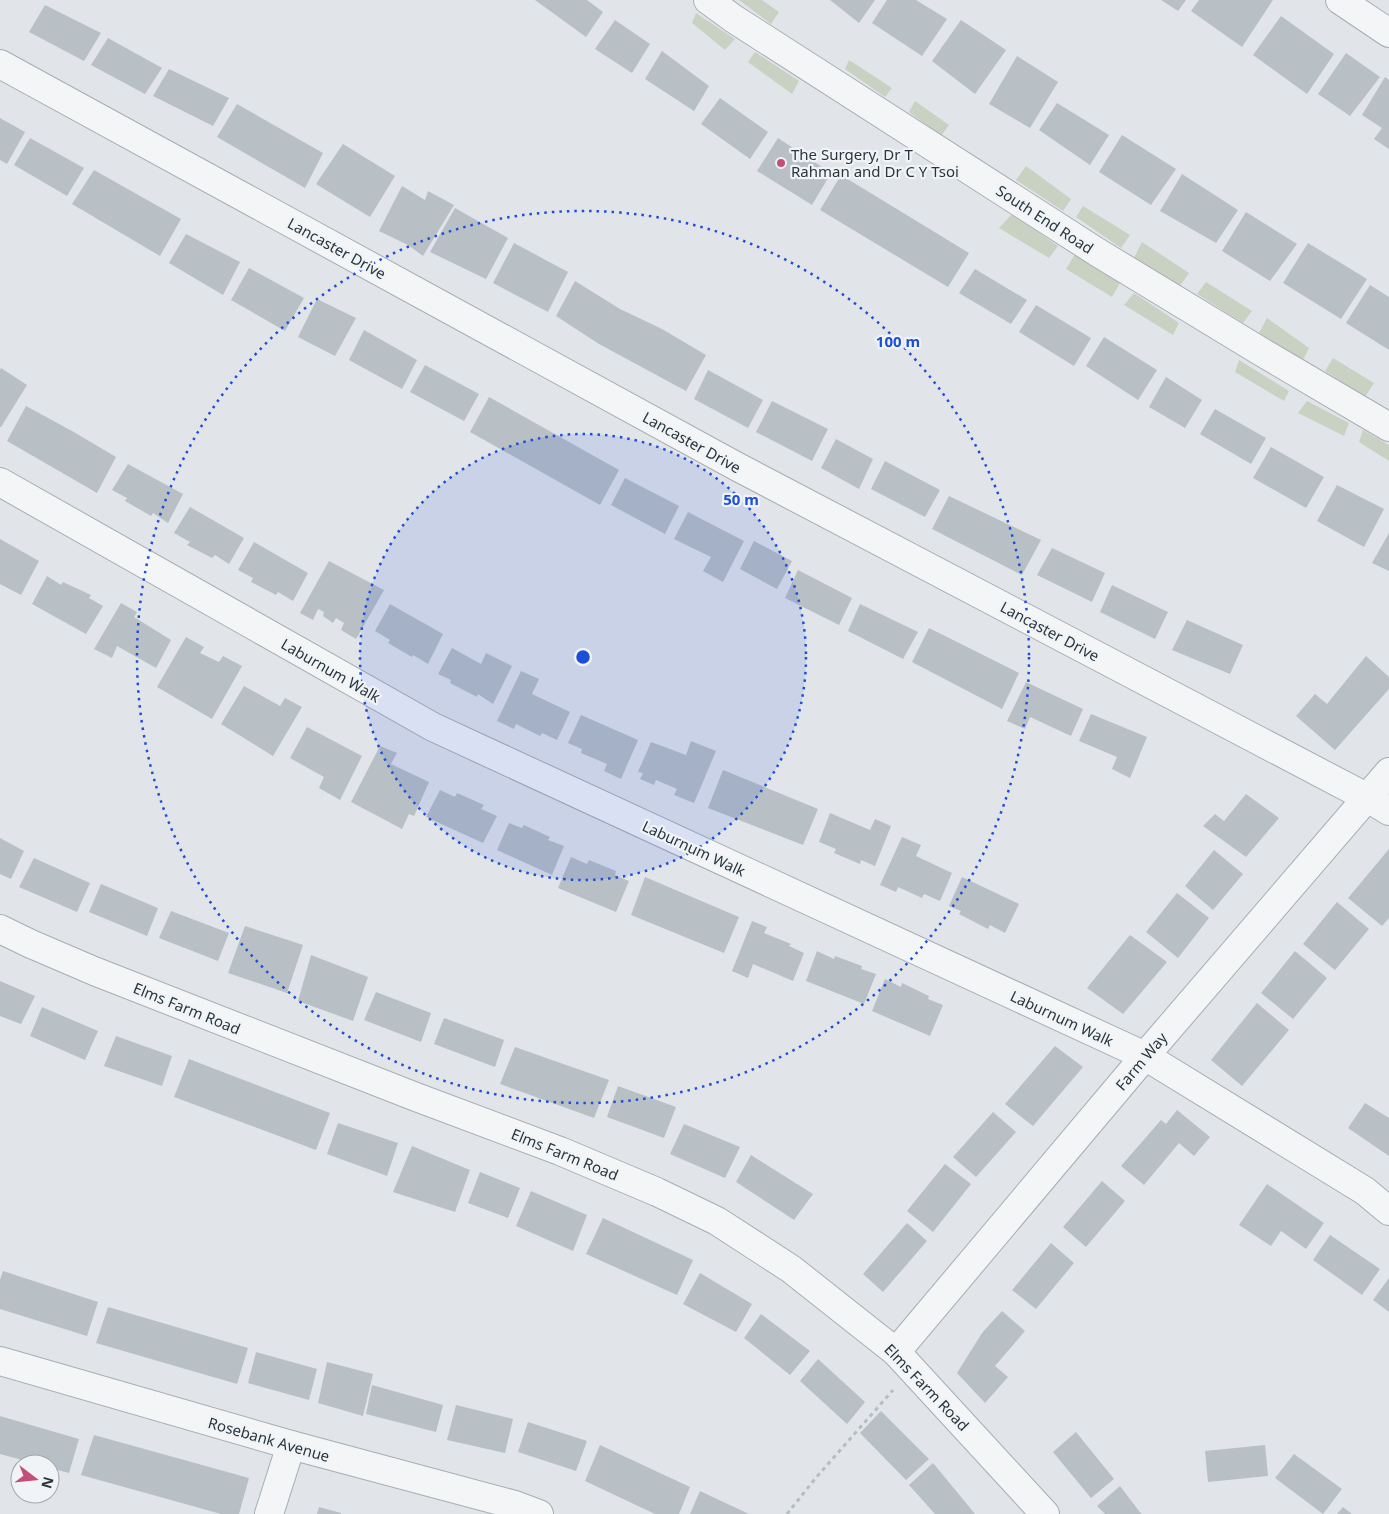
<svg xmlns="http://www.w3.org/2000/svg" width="1389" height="1514" font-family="'Noto Sans',sans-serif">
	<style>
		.grass { fill: #c9d2c2 }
		.building { fill: #b8c0c5 }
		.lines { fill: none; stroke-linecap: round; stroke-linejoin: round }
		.minor-casing { stroke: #a6adb3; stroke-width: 30 }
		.path { stroke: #b7bcc0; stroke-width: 3; stroke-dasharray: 4 4; stroke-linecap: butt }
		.minor { stroke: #f3f5f7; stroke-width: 28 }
		.ring { fill: none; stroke: #1d4ed8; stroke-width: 2.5; stroke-dasharray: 2.5 5 }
		.poi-dot { fill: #c54e77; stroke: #f0f4f6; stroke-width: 2 }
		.labels { text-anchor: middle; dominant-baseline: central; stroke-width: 4.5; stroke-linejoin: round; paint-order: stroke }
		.poi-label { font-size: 15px; fill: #2a363f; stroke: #f0f4f6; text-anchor: start }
		.street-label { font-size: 15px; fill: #2a363f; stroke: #f0f4f6 }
		.centre { fill: #1d4ed8; stroke: #f0f4f6; stroke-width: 2.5 }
		.ring-label { font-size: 15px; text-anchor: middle; font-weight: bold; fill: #1d4ed8; stroke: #f0f4f6; stroke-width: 4.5; stroke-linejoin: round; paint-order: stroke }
	</style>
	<rect width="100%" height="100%" fill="#e1e5e9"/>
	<g class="grass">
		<path d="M739,0H762L779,12L771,24Z"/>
		<path d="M696,13L735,39L725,50L692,23Z"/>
		<path d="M755,52L799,81L792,94L748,62Z"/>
		<path d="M849,60L892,88L885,97L845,69Z"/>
		<path d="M915,101L949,125L941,136L909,112Z"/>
		<path d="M1026,166L1071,199L1063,211L1016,180Z"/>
		<path d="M1083,206L1130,235L1121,248L1076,217Z"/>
		<path d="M1012,214L1058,246L1049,258L999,228Z"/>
		<path d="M1142,242L1189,273L1180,286L1134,258Z"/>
		<path d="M1075,254L1120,283L1112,297L1066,269Z"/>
		<path d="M1206,282L1252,311L1243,323L1197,294Z"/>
		<path d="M1134,293L1179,323L1173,335L1124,305Z"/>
		<path d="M1267,318L1309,348L1302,362L1258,335Z"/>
		<path d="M1333,358L1374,383L1365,397L1325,371Z"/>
		<path d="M1239,360L1289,391L1284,401L1235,372Z"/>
		<path d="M1307,401L1349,423L1344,436L1298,413Z"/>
		<path d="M1363,430L1389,445V461L1359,442Z"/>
	</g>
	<g class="building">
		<path d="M535,0H587L603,12L586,37Z"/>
		<path d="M830,0H875L859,23Z"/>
		<path d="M887,0H916L947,19L922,56L872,23Z"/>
		<path d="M1161,0H1186L1178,11Z"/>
		<path d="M1199,0H1273L1242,47L1191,11Z"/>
		<path d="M45,5L101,33L84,61L29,32Z"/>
		<path d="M1281,16L1334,54L1307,94L1253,55Z"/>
		<path d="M615,20L650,44L632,73L595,49Z"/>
		<path d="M961,20L1006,50L975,94L932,61Z"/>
		<path d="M108,38L162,68L145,94L91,65Z"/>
		<path d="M662,51L709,86L694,111L645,79Z"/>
		<path d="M1346,53L1380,77L1350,116L1318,94Z"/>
		<path d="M1017,56L1058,82L1030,128L989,104Z"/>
		<path d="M169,69L229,98L213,126L153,96Z"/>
		<path d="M1385,77L1389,80V149L1374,139L1382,128L1362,115Z"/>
		<path d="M720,98L768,132L750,159L701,124Z"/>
		<path d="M1057,103L1109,135L1090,165L1039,130Z"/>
		<path d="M237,104L323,153L305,188L217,137Z"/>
		<path d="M0,118L25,132L7,164L0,160Z"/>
		<path d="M1122,135L1176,169L1151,205L1099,172Z"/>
		<path d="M30,138L84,168L67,196L14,165Z"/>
		<path d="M778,138L831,173L812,205L757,171Z"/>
		<path d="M343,144L395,176L370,217L316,184Z"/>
		<path d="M94,170L181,219L160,256L72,204Z"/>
		<path d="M1182,174L1238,210L1216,243L1160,211Z"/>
		<path d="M841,175L969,253L948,287L820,210Z"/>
		<path d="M402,186L425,200L428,191L454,205L423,256L408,245L379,231Z"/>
		<path d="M455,208L508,238L486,279L430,252Z"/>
		<path d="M1246,212L1297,244L1270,281L1222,251Z"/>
		<path d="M186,234L240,262L223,295L169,263Z"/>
		<path d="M514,243L568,272L548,312L493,283Z"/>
		<path d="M1308,243L1367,279L1341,319L1283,283Z"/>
		<path d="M249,268L304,298L285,331L231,300Z"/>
		<path d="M975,269L1027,300L1011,324L959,293Z"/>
		<path d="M575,281L620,309L662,329L706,355L686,391L599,344L556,316Z"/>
		<path d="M1370,285L1389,297V350L1346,323Z"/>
		<path d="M317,299L356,318L335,356L298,337Z"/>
		<path d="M1036,305L1091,338L1074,366L1019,332Z"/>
		<path d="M364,330L417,360L402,389L349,360Z"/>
		<path d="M1104,337L1157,370L1138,400L1086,366Z"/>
		<path d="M425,365L479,394L464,421L410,392Z"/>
		<path d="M1,368L27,385L1,427H0V370Z"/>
		<path d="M708,370L763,400L748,428L694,399Z"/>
		<path d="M1166,377L1202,400L1185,428L1149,407Z"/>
		<path d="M489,397L619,470L600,505L470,432Z"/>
		<path d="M772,401L828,429L812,461L756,432Z"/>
		<path d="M26,406L72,431L116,457L97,493L7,441Z"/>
		<path d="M1215,409L1266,438L1251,464L1200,434Z"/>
		<path d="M836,439L873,459L859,489L821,468Z"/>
		<path d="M1271,447L1324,477L1306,508L1253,478Z"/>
		<path d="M885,461L940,490L925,517L871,489Z"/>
		<path d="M128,464L183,494L168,523L153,513L151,516L125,501L127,498L112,490Z"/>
		<path d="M625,478L679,506L665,534L611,505Z"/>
		<path d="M1337,485L1384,509L1364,547L1317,521Z"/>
		<path d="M949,496L1041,540L1022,575L932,529Z"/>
		<path d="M190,507L244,538L229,564L215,555L212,558L187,545L190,542L174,533Z"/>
		<path d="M688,512L744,541L723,582L703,571L711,557L674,539Z"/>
		<path d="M1389,533V571L1372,563Z"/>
		<path d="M0,539L39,561L21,595L0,584Z"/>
		<path d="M754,541L792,561L777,589L740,569Z"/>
		<path d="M254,542L308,573L293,601L278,592L276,595L251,582L253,578L238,570Z"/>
		<path d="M1052,548L1105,573L1092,602L1037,575Z"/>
		<path d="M329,561L384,590L356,639L341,630L344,623L336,618L333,623L323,616L324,612L318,609L313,620L300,613Z"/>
		<path d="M798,570L852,598L839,625L785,598Z"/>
		<path d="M47,576L61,585L63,582L91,595L89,598L103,606L86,634L32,604Z"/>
		<path d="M1112,585L1168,612L1155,639L1100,612Z"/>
		<path d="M121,603L137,612L134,617L171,640L156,668L117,646L112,658L94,649Z"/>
		<path d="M390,604L443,634L428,664L413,655L412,657L388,643L390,640L375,631Z"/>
		<path d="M860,604L918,632L903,659L848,631Z"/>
		<path d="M1187,620L1243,645L1230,674L1172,650Z"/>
		<path d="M929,628L1019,673L1002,709L912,662Z"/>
		<path d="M186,637L204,647L200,653L219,662L223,656L242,666L212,719L157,687Z"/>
		<path d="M452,648L481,664L486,653L512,666L493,704L478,694L477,697L450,683L451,680L438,674Z"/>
		<path d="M1366,656L1389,677V689L1335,750L1296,716L1315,694L1327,704Z"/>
		<path d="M521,671L539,679L532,694L570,712L557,740L542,733L540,736L516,724L514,729L497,721Z"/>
		<path d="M1026,682L1083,709L1071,736L1030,717L1025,729L1007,721Z"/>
		<path d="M244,686L280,706L285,698L302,707L273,756L221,724Z"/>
		<path d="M1091,714L1147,737L1130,778L1112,769L1117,757L1079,741Z"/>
		<path d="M581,715L638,740L621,779L604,771L607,764L581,753L582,749L568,743Z"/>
		<path d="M307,727L362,756L340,800L319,788L324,777L290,758Z"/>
		<path d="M691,741L716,751L694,803L674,795L677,789L656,780L654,785L640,779L643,773L638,772L651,742L686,755Z"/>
		<path d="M380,746L397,753L391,764L429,782L414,816L409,814L402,829L351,802Z"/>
		<path d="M723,770L818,809L803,845L708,808Z"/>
		<path d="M440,790L455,797L457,793L484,805L481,809L497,816L483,843L426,817Z"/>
		<path d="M1246,794L1279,818L1246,857L1203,826L1215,814L1224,821Z"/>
		<path d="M830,813L870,830L875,819L891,826L875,866L861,860L860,864L834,853L836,849L819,842Z"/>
		<path d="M509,823L522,828L524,825L550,837L548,840L564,846L552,875L497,850Z"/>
		<path d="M902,837L921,845L916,856L952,873L940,901L924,894L922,898L898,887L896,892L880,885Z"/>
		<path d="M0,838L24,851L11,879L0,874Z"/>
		<path d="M1389,849V918L1382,926L1348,898Z"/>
		<path d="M1214,850L1243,874L1213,910L1185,886Z"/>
		<path d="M571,857L587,864L589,860L616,871L615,875L629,881L616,912L558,888Z"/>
		<path d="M34,858L90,883L77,912L19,887Z"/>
		<path d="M645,877L739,917L724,953L631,915Z"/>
		<path d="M962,877L1019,904L1005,933L990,925L988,929L959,914L961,911L949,906Z"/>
		<path d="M101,884L158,908L147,936L89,912Z"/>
		<path d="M1177,893L1209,918L1178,958L1146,932Z"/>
		<path d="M1337,902L1369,929L1335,970L1303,944Z"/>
		<path d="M171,911L229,933L218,961L159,938Z"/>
		<path d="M752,921L767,927L764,933L791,944L789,946L804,953L793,981L753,964L748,978L732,971Z"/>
		<path d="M245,926L303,945L287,993L228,973Z"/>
		<path d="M1130,935L1167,962L1123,1014L1087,988Z"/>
		<path d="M817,951L834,959L835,956L862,966L861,969L876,974L864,1004L806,981Z"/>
		<path d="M1295,951L1327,978L1293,1019L1261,993Z"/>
		<path d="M311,955L368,977L353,1021L298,1001Z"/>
		<path d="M885,979L901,987L902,983L929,996L928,999L943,1005L930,1036L872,1011Z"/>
		<path d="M0,981L35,996L21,1024L0,1016Z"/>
		<path d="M376,992L431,1013L421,1042L364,1020Z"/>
		<path d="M1257,1003L1289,1030L1242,1086L1211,1060Z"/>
		<path d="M42,1007L98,1031L85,1060L30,1036Z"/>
		<path d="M444,1018L504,1040L495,1067L434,1044Z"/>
		<path d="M116,1036L172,1056L162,1086L104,1066Z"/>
		<path d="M1055,1046L1083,1067L1033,1126L1005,1104Z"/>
		<path d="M515,1047L609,1080L594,1118L500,1084Z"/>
		<path d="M189,1059L330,1113L316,1150L174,1097Z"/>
		<path d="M618,1086L676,1107L664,1138L607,1117Z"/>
		<path d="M1365,1103L1389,1118V1156L1348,1128Z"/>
		<path d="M1177,1110L1210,1137L1194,1156L1179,1143L1144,1185L1121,1166L1161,1120L1166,1124Z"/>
		<path d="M993,1112L1016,1132L976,1177L953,1157Z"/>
		<path d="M338,1123L398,1143L387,1176L327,1154Z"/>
		<path d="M684,1124L740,1147L725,1178L670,1154Z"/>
		<path d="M412,1146L470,1170L455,1212L393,1192Z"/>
		<path d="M751,1155L813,1194L794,1220L736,1182Z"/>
		<path d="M945,1164L971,1184L933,1232L907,1211Z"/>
		<path d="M480,1172L520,1188L508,1218L468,1203Z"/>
		<path d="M1102,1181L1125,1201L1086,1247L1063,1227Z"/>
		<path d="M1267,1184L1324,1223L1306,1249L1281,1231L1271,1246L1239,1225Z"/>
		<path d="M531,1191L587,1215L573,1251L516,1226Z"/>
		<path d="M603,1218L693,1260L677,1295L586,1254Z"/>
		<path d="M907,1223L927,1241L883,1292L863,1274Z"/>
		<path d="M1330,1235L1380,1269L1362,1295L1313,1260Z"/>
		<path d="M1051,1243L1074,1263L1036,1309L1012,1290Z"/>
		<path d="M3,1271L98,1302L87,1336L0,1309V1280Z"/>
		<path d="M700,1273L752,1304L736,1332L683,1304Z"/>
		<path d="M1389,1278V1312L1373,1300Z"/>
		<path d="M108,1307L248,1348L237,1384L96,1343Z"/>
		<path d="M1002,1311L1025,1331L995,1366L1008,1377L985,1403L957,1373L982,1333Z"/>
		<path d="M761,1314L810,1351L790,1375L744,1338Z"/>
		<path d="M256,1352L317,1369L309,1400L248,1383Z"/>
		<path d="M818,1359L865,1402L847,1424L800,1381Z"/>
		<path d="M327,1362L373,1374L363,1416L318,1403Z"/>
		<path d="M372,1385L443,1405L436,1432L366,1414Z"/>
		<path d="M456,1405L513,1419L505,1453L447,1440Z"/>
		<path d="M881,1411L929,1459L906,1480L860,1433Z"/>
		<path d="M0,1416L79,1439L69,1473L50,1468V1464H37L0,1454Z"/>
		<path d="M528,1422L587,1441L576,1471L518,1452Z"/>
		<path d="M1076,1432L1114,1479L1091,1498L1053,1452Z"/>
		<path d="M94,1435L249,1478L239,1514H221L81,1475Z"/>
		<path d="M600,1445L690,1487L679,1514H655L585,1481Z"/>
		<path d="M1265,1445L1268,1476L1208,1482L1205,1451Z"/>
		<path d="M1294,1454L1342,1489L1323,1514L1275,1478Z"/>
		<path d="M933,1463L975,1514H935L909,1485Z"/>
		<path d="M1120,1486L1139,1511L1142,1514H1105L1097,1506Z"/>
		<path d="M700,1491L749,1514H690Z"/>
		<path d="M319,1507L341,1513V1514H317Z"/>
		<path d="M1343,1507L1352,1514H1337Z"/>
	</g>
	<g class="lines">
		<defs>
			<g id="minor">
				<path d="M708,0L734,19L1097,252L1260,351L1389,427"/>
				<path d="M1340,0L1389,33"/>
				<path d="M0,64L734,465L1368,798L1389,811"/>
				<path d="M0,482L433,727L1145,1056L1365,1191L1389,1211"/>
				<path d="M0,929L31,944L94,971L416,1097L560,1151L657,1192L717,1221L791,1269L896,1352L1045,1514"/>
				<path d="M896,1352L1145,1056L1389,772"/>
				<path d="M0,1361L291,1445L515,1505L539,1514"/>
				<path d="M269,1514L291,1445"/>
			</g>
		</defs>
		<use href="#minor" class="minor-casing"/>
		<path class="path" d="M787,1514L814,1480L893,1390"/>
		<use href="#minor" class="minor"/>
	</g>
	<circle cx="583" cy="657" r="223" fill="#1d4ed8" fill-opacity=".12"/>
	<g class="ring">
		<circle cx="583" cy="657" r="223"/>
		<circle cx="583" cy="657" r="446"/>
	</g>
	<circle class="poi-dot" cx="781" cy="163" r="5"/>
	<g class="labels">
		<g class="poi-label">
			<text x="791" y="154">The Surgery, Dr T<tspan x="791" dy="17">Rahman and Dr C Y Tsoi</tspan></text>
		</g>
		<g class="street-label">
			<text transform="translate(1045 219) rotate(33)">South End Road</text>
			<text transform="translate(337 248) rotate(29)">Lancaster Drive</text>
			<text transform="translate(692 442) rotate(29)">Lancaster Drive</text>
			<text transform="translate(1050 631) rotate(28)">Lancaster Drive</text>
			<text transform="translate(331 670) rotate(30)">Laburnum Walk</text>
			<text transform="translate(694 848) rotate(25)">Laburnum Walk</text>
			<text transform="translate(187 1008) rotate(22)">Elms Farm Road</text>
			<text transform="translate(1062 1018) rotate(25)">Laburnum Walk</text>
			<text transform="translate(1141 1061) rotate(-50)">Farm Way</text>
			<text transform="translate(565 1154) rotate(22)">Elms Farm Road</text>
			<text transform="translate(927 1387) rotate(46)">Elms Farm Road</text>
			<text transform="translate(269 1439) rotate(16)">Rosebank Avenue</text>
		</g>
	</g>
	<circle cx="583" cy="657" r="8" class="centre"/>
	<g class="ring-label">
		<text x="898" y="347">100 m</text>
		<text x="741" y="505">50 m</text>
	</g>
	<g transform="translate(35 1479) rotate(106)"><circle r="24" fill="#f0f4f6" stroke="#a1a8ad"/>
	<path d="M0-4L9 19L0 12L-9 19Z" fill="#c54e77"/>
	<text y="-8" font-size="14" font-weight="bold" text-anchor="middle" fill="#2a363f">N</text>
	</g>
</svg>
